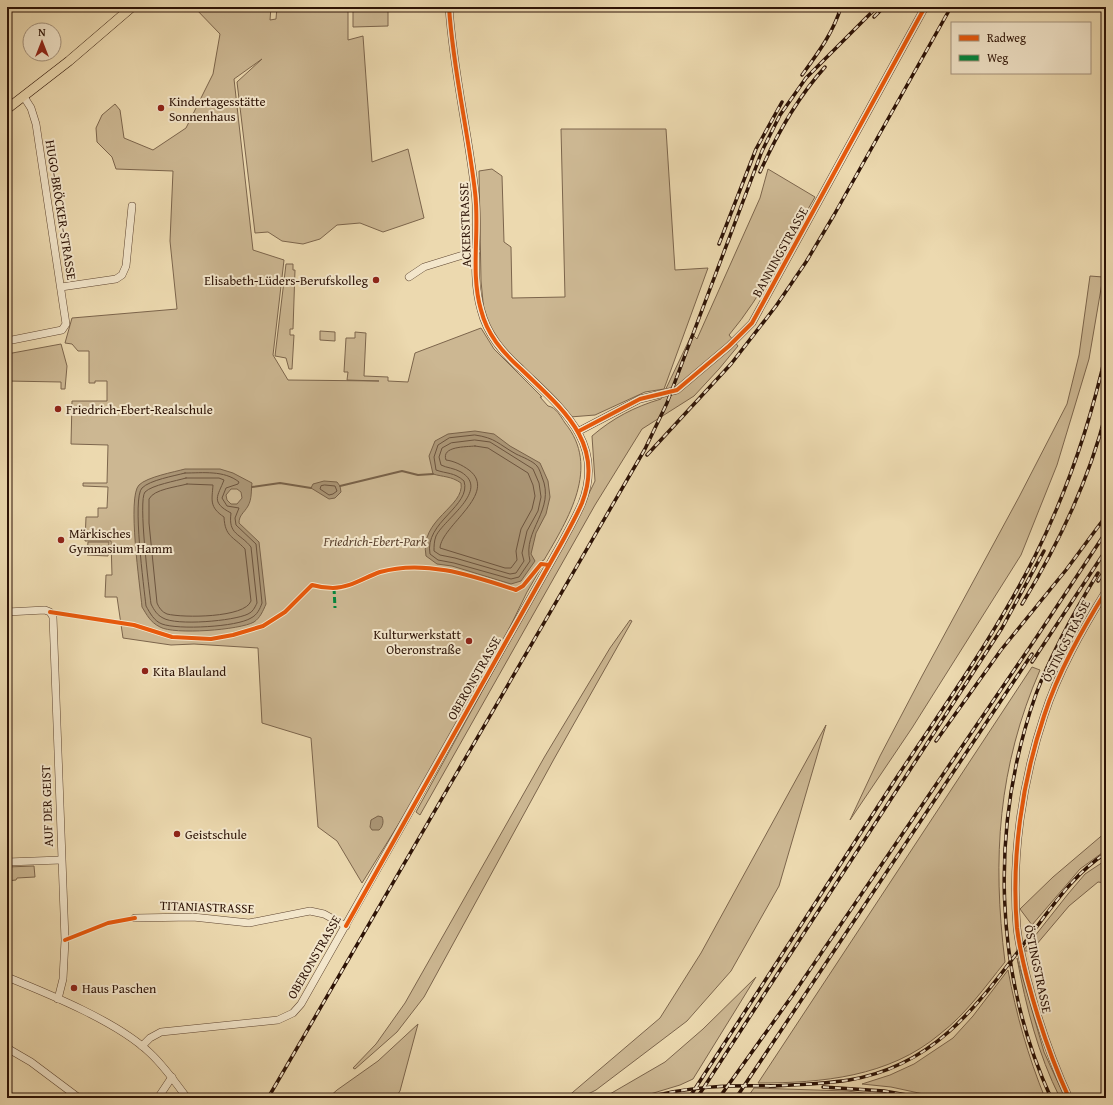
<svg xmlns="http://www.w3.org/2000/svg" width="1113" height="1105" font-family="'Gentium Book Plus',serif">
	<style>
		.green { fill: #ccb792; stroke: #7c654c }
		.water { fill: #ab9676; stroke: #796249; fill-rule: evenodd }
		.lines { fill: none; stroke-linecap: round; stroke-linejoin: round }
		.shore { stroke: #6c543e; stroke-width: 1 }
		.stream { stroke: #796249; stroke-width: 2 }
		.minor-casing { stroke: #5d4430; stroke-width: 8 }
		.major-casing { stroke: #2d1306; stroke-width: 10 }
		.minor { stroke: #f3e6cb; stroke-width: 7 }
		.major { stroke: #ecd9af; stroke-width: 9 }
		.rail-casing { stroke: #2d1306; stroke-width: 3.5 }
		.rail { stroke: #f3e6cb; stroke-width: 2; stroke-dasharray: 6; stroke-linecap: butt }
		.quiet { stroke: #00873e; stroke-width: 3; stroke-dasharray: 6 3; stroke-linecap: butt }
		.cycleway-casing { stroke: #f3e6cb; stroke-width: 6 }
		.cycleway { stroke: #e8590c; stroke-width: 4 }
		.poi-dot { fill: #8f2418; stroke: #f3e6cb; stroke-width: 1.5 }
		.labels { text-anchor: middle; dominant-baseline: central; stroke-width: 4; stroke-linejoin: round; paint-order: stroke }
		.poi-label { font-size: 13px; fill: #2d1306; stroke: #f3e6cb; text-anchor: start }
		.street-label { font-size: 13px; fill: #2d1306; stroke: #f3e6cb }
		.park-label { font-size: 13px; font-style: italic; fill: #5d4430; stroke: #f3e6cb }
	</style>
	<rect width="100%" height="100%" fill="#ecd9af"/>
	<filter id="stains"><feTurbulence type="fractalNoise" baseFrequency=".005" numOctaves="4"/><feColorMatrix values="0 0 0 0 .2 0 0 0 0 .09 0 0 0 0 .02 0 0 0 .5 -.17"/></filter>
	<radialGradient id="worn" r=".72"><stop offset=".6" stop-color="#630" stop-opacity="0"/><stop offset="1" stop-color="#630" stop-opacity=".3"/></radialGradient>
	<g class="green">
		<path d="M194,7H271L270,20L276,19L277,7H348V40L363,36L372,162L408,149L424,218L383,232L360,223L337,225L320,239L303,244L282,241L268,232L255,233L237,82L262,59L234,79L253,250L284,260L273,355L288,380L379,381L347,380L348,372H344L346,338H355V332L366,333L364,376L388,377V381L408,382L415,353L481,328L494,349L542,397H540L548,406C556,407 561,417 565,423C601,467 568,519 544,560L542,561L538,569L541,568L527,592L470,709L362,883L337,841L318,827L311,738L262,723L258,648L194,644L171,645L123,638L117,597H105L106,575H112L111,541H85L86,517H98V508H107L108,487L83,486V483H107L108,445L71,444L72,401H107V381H95V383H89V351H78L72,344L65,343L72,318L177,309L170,241L173,171L116,169L112,157L97,142L96,128L102,115L115,104L120,110L124,138L153,150L186,128L213,74L220,34Z"/>
		<path d="M353,7H388V26L353,27Z"/>
		<path d="M561,129H666L675,270L708,268L664,389L645,392L595,415L570,417L515,363L485,322L481,281L479,171L492,169L502,176L504,242L511,247L512,298L565,297Z"/>
		<path d="M768,169L815,197C789,241 762,296 729,335L738,346L719,369L694,396L642,429L595,505L420,815L416,812L575,522L595,481L592,436C613,418 634,407 661,399L692,334L697,339L760,198Z"/>
		<path d="M286,264H293V270H295L293,329H290V335H294L292,369H289L286,358L275,356Z"/>
		<path d="M1090,276L1103,277L1089,359L1057,465L1021,555L912,728L850,820L880,756L922,676L1019,497L1067,404L1079,355Z"/>
		<path d="M320,331L335,332V341L320,340Z"/>
		<path d="M61,344L67,366L65,389H61V382L7,381V354Z"/>
		<path d="M88,542H109L108,556L87,555Z"/>
		<path d="M630,620L632,621L554,759L424,997L397,1032L355,1069L353,1068L376,1044L405,1003L545,756L610,648Z"/>
		<path d="M1032,667L1040,670C998,767 992,858 1005,962C985,987 966,1014 940,1034C889,1077 822,1083 758,1083Z"/>
		<path d="M826,725L779,886L731,971L687,1021L596,1090L580,1098H566L660,1018L701,953Z"/>
		<path d="M1106,832V850L1080,869L1032,925L1020,909L1053,877Z"/>
		<path d="M1106,860V883L1098,882L1069,906L1031,951H1023L1068,894L1085,874Z"/>
		<path d="M34,866L35,877L17,878L16,880L7,881V867Z"/>
		<path d="M1017,958L1044,1052L1065,1098H1060C1038,1054 1026,1007 1017,958Z"/>
		<path d="M1008,970C1016,1014 1028,1056 1045,1098H942L891,1087L862,1084L890,1075L914,1064L953,1038L973,1016Z"/>
		<path d="M756,977L693,1079L680,1085L637,1098H603L665,1062L703,1029Z"/>
		<path d="M418,1024L400,1091L395,1098H328L337,1090L378,1061Z"/>
		<path d="M754,1088L847,1091L903,1098H747Z"/>
	</g>
	<g class="water">
		<path d="M475,431L494,434L510,446L540,463L548,481L550,497L546,514L536,533L531,554L535,561L521,581L511,584L452,566L437,564L426,556C419,519 465,507 461,483C451,476 443,477 433,474L429,456L435,441L448,434Z"/>
		<path d="M185,469H220L233,473L252,483C251,491 252,499 248,506C244,513 239,515 239,523L259,542L266,604C263,611 260,618 254,622C240,630 174,635 160,627C150,622 147,615 142,607C140,586 127,497 139,485C147,477 174,472 185,469ZM231,489H237L241,492L242,498L237,504H231L227,500L226,495Z"/>
		<path d="M324,481L337,482L340,486L341,492L335,498L329,499L311,488L313,484Z"/>
		<path d="M378,816L382,817C384,821 383,827 379,830H372L370,827L371,820Z"/>
	</g>
	<g class="lines">
		<g class="shore">
			<path d="M475,435C496,438 498,444 516,454C522,457 533,461 537,466C539,468 541,474 542,477C556,510 522,530 530,561L519,577L511,579L454,563L438,560L430,554C424,522 472,506 464,481C454,472 447,474 436,470L434,457L438,445L449,438Z"/>
			<path d="M475,440L490,442L533,469L539,483L541,497L538,511L527,531L522,553L524,561L516,573L510,574L455,558L440,555L434,551C434,547 434,541 436,536C444,519 491,490 461,472C454,468 447,468 441,465L439,457L442,448L451,443Z"/>
			<path d="M475,446L488,448L528,473L533,485L535,496L532,509L521,529L516,551L517,560L511,568H505L440,548C441,526 499,493 469,470C462,465 454,461 446,460C441,446 466,447 475,446Z"/>
			<path d="M185,473C203,473 224,470 239,482L238,484L226,488L222,498L227,506L239,508L235,518L236,525L256,544L262,603C260,609 257,615 251,618C237,627 178,630 162,624C154,621 150,613 146,606C144,588 132,498 142,488C150,480 174,476 185,473Z"/>
			<path d="M186,478H219L224,480C218,496 210,502 231,513C228,535 240,533 251,547L257,603C255,607 253,612 248,614C234,621 176,626 163,618C157,615 154,610 151,604C149,589 138,500 145,492C152,485 176,481 186,478Z"/>
			<path d="M187,484L213,485C212,500 209,507 224,517C225,537 233,536 245,549L251,601C245,618 183,618 167,614C162,612 159,608 157,603L149,523V499C154,489 177,487 187,484Z"/>
			<path d="M325,485L335,486L337,491L333,494L329,495L320,489L321,486Z"/>
		</g>
		<g class="stream">
			<path d="M340,486L402,471L418,475L433,474"/>
			<path d="M252,487L280,483L311,488"/>
		</g>
		<defs>
			<g id="minor">
				<path d="M409,277L424,267L476,251"/>
				<path d="M61,287L116,279L122,275L126,266L132,206"/>
				<path d="M7,341L62,330L66,324L36,124L31,108L24,97"/>
				<path d="M579,431L640,399L677,390L729,346L752,323L925,7"/>
				<path d="M7,612L45,610L50,612L53,617L65,940L63,979L58,999"/>
				<path d="M7,862L61,860"/>
				<path d="M135,918L193,917L249,923L310,911L324,914L346,926"/>
				<path d="M7,977C49,994 118,1022 150,1053C164,1066 176,1083 187,1098"/>
				<path d="M142,1046L150,1038L161,1032L278,1020L293,1013L301,1004L561,544C568,531 576,517 582,503C606,442 560,407 521,369C502,352 487,334 481,310C470,272 480,231 475,192C468,130 453,70 449,7"/>
				<path d="M7,1048L31,1062L79,1098"/>
				<path d="M158,1098L172,1077"/>
				<path d="M1069,1098C1051,1059 1038,1020 1027,978C1023,962 1019,945 1017,928C1011,858 1022,782 1044,716C1058,672 1082,630 1106,591"/>
			</g>
			<path id="major" d="M7,109L69,61L132,7"/>
		</defs>
		<use href="#minor" class="minor-casing"/>
		<use href="#major" class="major-casing"/>
		<use href="#minor" class="minor"/>
		<use href="#major" class="major"/>
		<defs>
			<g id="rail">
				<path d="M874,17L884,7"/>
				<path d="M802,75C818,53 833,33 841,7"/>
				<path d="M760,172C777,134 797,98 825,67"/>
				<path d="M719,244L756,149L782,102"/>
				<path d="M647,455L731,364L776,306L806,262L834,215L951,7"/>
				<path d="M1098,581L1106,568"/>
				<path d="M1022,604C1058,545 1089,480 1106,413"/>
				<path d="M1032,662L1106,550"/>
				<path d="M936,741L1001,650L1066,570L1106,516"/>
				<path d="M770,1086C796,1085 823,1084 849,1080C939,1065 981,1000 1032,933C1054,904 1075,873 1106,853"/>
				<path d="M823,1087L884,1091L924,1098"/>
				<path d="M268,1098L645,449L667,403L762,151L780,115L806,78L877,7"/>
				<path d="M646,1098C689,1086 731,1085 775,1086"/>
				<path d="M689,1098C757,993 825,888 893,783C942,709 995,636 1035,556C1067,492 1090,424 1106,353"/>
				<path d="M697,1098L1002,628L1044,551"/>
				<path d="M719,1098L792,996L1038,635L1106,532"/>
				<path d="M736,1098L1032,654"/>
				<path d="M1051,1098C993,971 990,825 1036,694C1052,652 1074,612 1098,573"/>
			</g>
		</defs>
		<use href="#rail" class="rail-casing"/>
		<use href="#rail" class="rail"/>
		<path class="quiet" d="M334,588L335,608"/>
		<defs>
			<g id="cycleway">
				<path d="M579,431L640,399L677,390L729,346L752,323L925,7"/>
				<path d="M50,612L134,625L172,637L211,639L233,635L263,626L285,612L312,585C319,587 326,588 333,588C350,588 365,577 380,572C425,559 473,576 516,590L523,586L541,564L549,565"/>
				<path d="M346,926L561,544C568,531 576,517 582,503C606,442 560,407 521,369C502,352 487,334 481,310C470,272 480,231 475,192C468,130 453,70 449,7"/>
				<path d="M65,940L108,923L135,918"/>
				<path d="M1069,1098C1051,1059 1038,1020 1027,978C1023,962 1019,945 1017,928C1011,858 1022,782 1044,716C1058,672 1082,630 1106,591"/>
			</g>
		</defs>
		<use href="#cycleway" class="cycleway-casing"/>
		<use href="#cycleway" class="cycleway"/>
	</g>
	<g class="poi-dot">
		<circle cx="161" cy="108" r="4"/>
		<circle cx="376" cy="280" r="4"/>
		<circle cx="58" cy="409" r="4"/>
		<circle cx="61" cy="540" r="4"/>
		<circle cx="469" cy="641" r="4"/>
		<circle cx="145" cy="671" r="4"/>
		<circle cx="177" cy="834" r="4"/>
		<circle cx="74" cy="988" r="4"/>
	</g>
	<g class="labels">
		<g class="poi-label">
			<text x="169" y="101">Kindertagesstätte<tspan x="169" dy="15">Sonnenhaus</tspan></text>
			<text x="368" y="280" text-anchor="end">Elisabeth-Lüders-Berufskolleg</text>
			<text x="66" y="409">Friedrich-Ebert-Realschule</text>
			<text x="69" y="533">Märkisches<tspan x="69" dy="15">Gymnasium Hamm</tspan></text>
			<text x="461" y="634" text-anchor="end">Kulturwerkstatt<tspan x="461" dy="15">Oberonstraße</tspan></text>
			<text x="153" y="671">Kita Blauland</text>
			<text x="185" y="834">Geistschule</text>
			<text x="82" y="988">Haus Paschen</text>
		</g>
		<g class="street-label">
			<text transform="translate(61 210) rotate(81)">HUGO-BRÖCKER-STRASSE</text>
			<text transform="translate(465 225) rotate(-92)">ACKERSTRASSE</text>
			<text transform="translate(780 252) rotate(-61)">BANNINGSTRASSE</text>
			<text transform="translate(1066 641) rotate(-63)">ÖSTINGSTRASSE</text>
			<text transform="translate(474 678) rotate(-60)">OBERONSTRASSE</text>
			<text transform="translate(47 806) rotate(-92)">AUF DER GEIST</text>
			<text transform="translate(207 907) rotate(2)">TITANIASTRASSE</text>
			<text transform="translate(314 957) rotate(-60)">OBERONSTRASSE</text>
			<text transform="translate(1038 969) rotate(78)">ÖSTINGSTRASSE</text>
		</g>
		<g class="park-label">
			<text x="375" y="541">Friedrich-Ebert-Park</text>
		</g>
	</g>
	<rect width="1113" height="1105" fill="none" stroke="#ecd9af" stroke-width="24"/>
	<rect x="8" y="8" width="1097" height="1089" fill="none" stroke="#2d1306" stroke-width="2"/>
	<rect x="12" y="12" width="1089" height="1081" fill="none" stroke="#2d1306"/>
	<rect x="951" y="22" width="140" height="52" fill="#f3e6cb" stroke="#a4927c"/>
	<rect x="959" y="35" width="20" height="6" fill="#e8590c" stroke="#a4927c"/>
	<text x="987" y="42" font-size="12" fill="#2d1306">Radweg</text>
	<rect x="959" y="55" width="20" height="6" fill="#00873e" stroke="#a4927c"/>
	<text x="987" y="62" font-size="12" fill="#2d1306">Weg</text>
	<g transform="translate(42 42)"><circle r="19" fill="#f3e6cb" stroke="#a4927c"/>
	<path d="M0-3L7 15L0 10L-7 15Z" fill="#8f2418"/>
	<text y="-6" font-size="11" font-weight="bold" text-anchor="middle" fill="#2d1306">N</text>
	</g>
	<rect width="100%" height="100%" filter="url(#stains)"/>
	<rect width="100%" height="100%" fill="url(#worn)"/>
</svg>
